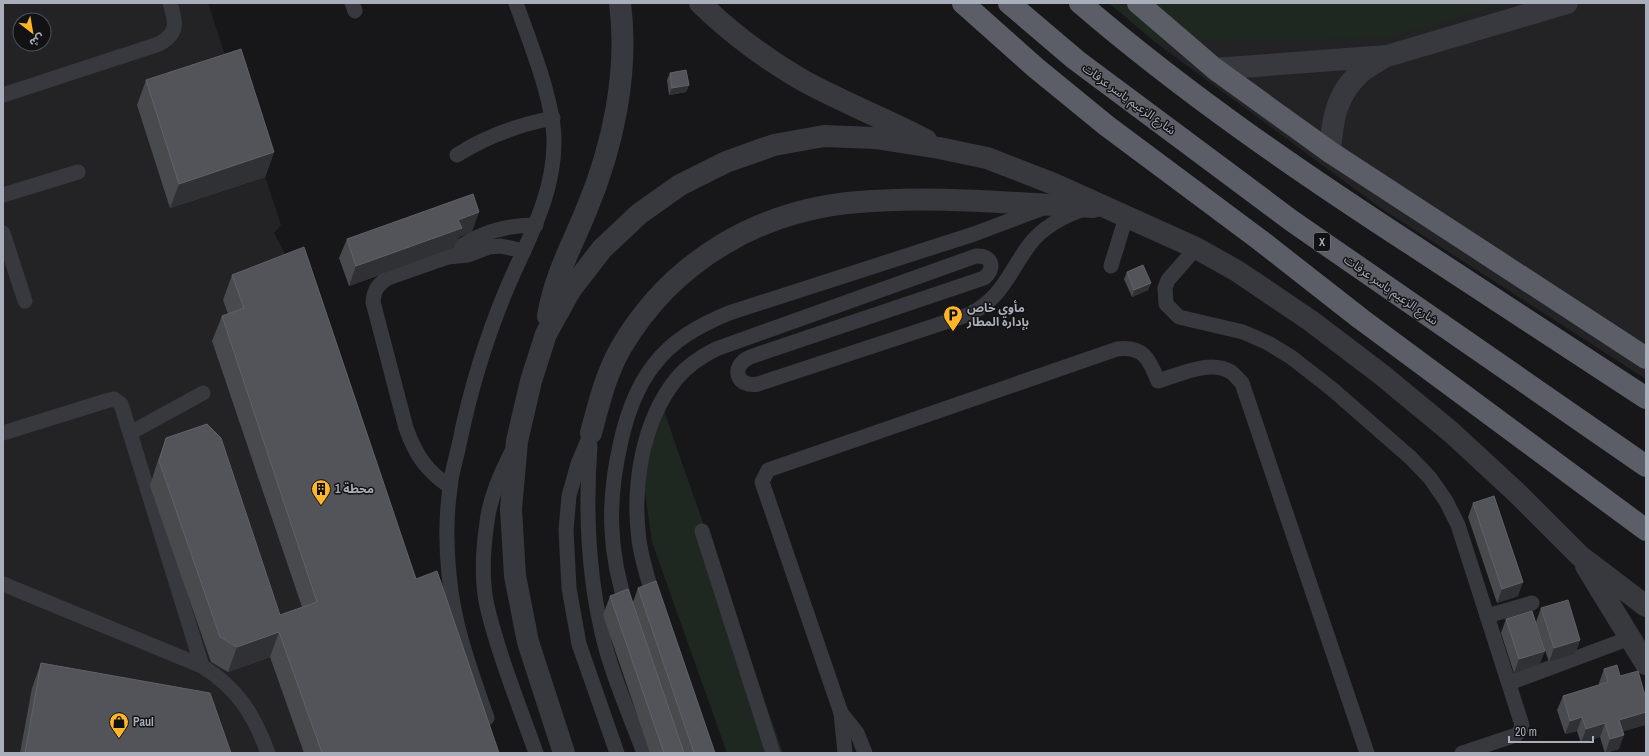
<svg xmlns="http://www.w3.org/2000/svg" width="1649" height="756" font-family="'Archivo Narrow','Noto Sans Arabic',sans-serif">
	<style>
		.built { fill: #232326; fill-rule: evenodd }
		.green { fill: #1e2820 }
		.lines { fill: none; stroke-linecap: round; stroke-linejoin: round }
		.service { stroke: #38393f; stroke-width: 15 }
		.minor { stroke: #38393f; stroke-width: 22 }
		.tertiary { stroke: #38393f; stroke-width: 22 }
		.trunk { stroke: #5b5e67; stroke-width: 22 }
		.wall { fill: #484a4e }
		.shaded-wall { fill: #303134 }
		.building { fill: #53545a; stroke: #606269 }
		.labels { text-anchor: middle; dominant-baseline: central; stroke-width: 3; stroke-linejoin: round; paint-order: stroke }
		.shield { fill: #121214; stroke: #7b7f88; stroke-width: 1 }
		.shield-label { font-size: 11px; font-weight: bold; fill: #a8aeba }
		.street-label { font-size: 12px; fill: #a8aeba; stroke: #121214 }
		.poi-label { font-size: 12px; font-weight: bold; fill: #a8aeba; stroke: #121214; text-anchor: start }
	</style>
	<rect width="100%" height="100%" fill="#171719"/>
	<g class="built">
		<path d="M3,3H208L281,225L274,233L295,272L481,753H3ZM20,20H44V44H20Z"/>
		<path d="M1109,3H1646V379L1382,209L1155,42Z"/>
	</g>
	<g class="green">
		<path d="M1109,3H1506L1389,38L1155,42Z"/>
		<path d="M663,408L783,753H727L652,542L644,486L655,430Z"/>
	</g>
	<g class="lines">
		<g class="service">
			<path d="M352,3L355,11"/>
			<path d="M3,95L159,44C179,33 176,22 170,3"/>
			<path d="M457,155C487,136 517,125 553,118"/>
			<path d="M3,195L78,172"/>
			<path d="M3,233L25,301"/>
			<path d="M1196,248L1168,280L1165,288L1166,304L1179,317L1243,332L1268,343L1291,357L1332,389L1411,458L1430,478L1446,501L1458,525L1522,725L1520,731L1516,735L1462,753"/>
			<path d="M448,257C473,234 502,225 536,225"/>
			<path d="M1111,266L1126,217"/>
			<path d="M3,433L106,401L114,399L121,404L202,666"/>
			<path d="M130,433L203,393"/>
			<path d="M591,433L578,464L569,496L566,530L569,588L579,644L617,753"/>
			<path d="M590,446C585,513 588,579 605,645C614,680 631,718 644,753"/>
			<path d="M512,451C501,473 490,497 487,522C483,549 481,579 487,606C499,656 519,705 536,753"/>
			<path d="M450,487C426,470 416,456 406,428L373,302C374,290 378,284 388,278L448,257L468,255L489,247L501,246L524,251"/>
			<path d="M702,531L773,753"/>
			<path d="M3,584L202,666C238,689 253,713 268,753"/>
			<path d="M655,602C649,582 642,562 639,540C632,487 642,421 677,378C688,365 702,356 716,349L976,256C992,255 996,268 984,278L750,357C730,366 736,388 758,384L970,314C1003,297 1009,272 1030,244C1043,227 1064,216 1084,209"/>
			<path d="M628,611C608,552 607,501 621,441C627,414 636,388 653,366C672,340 700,325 729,313L974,234L1046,207"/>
			<path d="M1487,616L1532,603"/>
			<path d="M1509,683L1630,638"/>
			<path d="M841,713L857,733L865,753"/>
			<path d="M487,718C471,672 453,624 449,574C446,546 446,517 450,488C451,474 456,459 459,445C470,391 486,338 507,288C528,239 555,194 554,139C553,98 530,43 516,3"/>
			<path d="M845,753L841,713L762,482L768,470L1117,349C1143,346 1149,358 1158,381C1179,375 1210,359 1231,372C1235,375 1239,380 1242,383L1367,753"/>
		</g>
		<g class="minor">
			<path d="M1215,69L1387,56L1567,3"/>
			<path d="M1330,152C1332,121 1336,93 1362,71C1369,66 1378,61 1386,56"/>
		</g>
		<g class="tertiary">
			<path d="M700,3C731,33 764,58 802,80C842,102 886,119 926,140"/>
			<path d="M548,316C554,278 572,245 586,211C613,147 629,72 620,3"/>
			<path d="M591,433C599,403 606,373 622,346C673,260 760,210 858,202C937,195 1015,204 1094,207"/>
			<path d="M1586,566L1646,664"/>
			<path d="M564,753L528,642L515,576L511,509L517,441L531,381L546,334L571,289L602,249L639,214L680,185L726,162L774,145L824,136L875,138L939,148L987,158L1054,184L1196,248L1237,271L1311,321L1382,375L1451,432L1517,493L1580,556L1646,606"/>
		</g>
		<g class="trunk">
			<path d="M963,3L1036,68L1107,126L1260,240L1361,319L1646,530"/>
			<path d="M1009,3L1076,60L1292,221L1646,466"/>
			<path d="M1080,3C1186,94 1300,172 1417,248C1493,298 1570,348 1646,398"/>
			<path d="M1138,3L1215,69L1330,152L1646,358"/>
		</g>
	</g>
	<g class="wall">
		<path d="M670,73L689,85L686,92L669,95L667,80Z"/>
		<path d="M146,80L274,152L265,177L170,208L137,105Z"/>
		<path d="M472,232L459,237L454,248L349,286L339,258L347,239Z"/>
		<path d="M1127,272L1151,283L1148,290L1132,297L1124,279Z"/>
		<path d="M232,275L416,579L499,753H304L270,657L228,672L211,662L150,486L157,463L166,438L280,615L302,607L212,341L222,316L228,314L223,300Z"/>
		<path d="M1473,503L1518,596L1497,603L1468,517Z"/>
		<path d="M638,588L715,753H650L603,615L610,596L633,602Z"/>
		<path d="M1541,608L1580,640L1575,654L1549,662L1536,622Z"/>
		<path d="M1506,619L1540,664L1514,673L1501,633Z"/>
		<path d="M41,663L231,753H20L32,688Z"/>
		<path d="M1604,669L1620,676L1645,725L1623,731L1619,749L1605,753L1600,737L1581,743L1577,731L1565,734L1557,710L1563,696L1599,685V683Z"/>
	</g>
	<g class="shaded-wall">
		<path d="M689,85L686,92L669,95L672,88Z"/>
		<path d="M274,152L265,177L170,208L179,184Z"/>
		<path d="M479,212L472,232L459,237L454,248L349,286L356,266L458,220Z"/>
		<path d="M1151,283L1148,290L1132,297L1134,290Z"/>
		<path d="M1523,582L1518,596L1497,603L1502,589Z"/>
		<path d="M279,632L270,657L228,672L237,647Z"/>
		<path d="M1580,640L1575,654L1549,662L1554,648Z"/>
		<path d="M1545,651L1540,664L1514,673L1519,659Z"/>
		<path d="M1646,712V721L1645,725L1614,734L1619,720Z"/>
		<path d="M1582,717L1577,731L1565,734L1570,721Z"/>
		<path d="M1605,723L1600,737L1581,743L1586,729Z"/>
		<path d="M1624,735L1619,749L1605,753L1610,739Z"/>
	</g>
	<g class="building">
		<path d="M241,49L274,152L179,184L146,80Z"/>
		<path d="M686,70L689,85L672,88L670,73Z"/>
		<path d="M473,194L479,212L458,220L462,228L356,266L347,239Z"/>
		<path d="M304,247L416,579L437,571L499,753H322L279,632L237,647L220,637L159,461L166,438L207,424L221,438L280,615L317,602L222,316L244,308L232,275Z"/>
		<path d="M1143,265L1151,283L1134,290L1127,272Z"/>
		<path d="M1494,496L1523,582L1502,589L1473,503Z"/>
		<path d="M656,581L715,753H694L638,588Z"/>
		<path d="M628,589L684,753H664L610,596Z"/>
		<path d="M1568,600L1580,640L1554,648L1541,608Z"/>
		<path d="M1532,611L1545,651L1519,659L1506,619Z"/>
		<path d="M41,663L210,693L231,753H25Z"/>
		<path d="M1617,665L1620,676L1638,671L1646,699V712L1619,720L1624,735L1610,739L1605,723L1586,729L1582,717L1570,721L1563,696L1608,682L1604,669Z"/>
	</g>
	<defs>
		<symbol id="parking-pin" viewBox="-11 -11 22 30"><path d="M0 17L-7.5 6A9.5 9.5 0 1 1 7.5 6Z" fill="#ffb529" stroke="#121214"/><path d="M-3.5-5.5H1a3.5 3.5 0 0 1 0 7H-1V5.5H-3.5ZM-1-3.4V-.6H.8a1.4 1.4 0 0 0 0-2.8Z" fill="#111"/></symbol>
		<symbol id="building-pin" viewBox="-11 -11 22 30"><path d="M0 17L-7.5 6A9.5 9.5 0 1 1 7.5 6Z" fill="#ffb529" stroke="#121214"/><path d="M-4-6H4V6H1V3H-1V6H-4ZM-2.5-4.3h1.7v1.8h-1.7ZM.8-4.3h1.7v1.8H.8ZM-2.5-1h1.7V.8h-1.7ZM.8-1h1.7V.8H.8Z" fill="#111"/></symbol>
		<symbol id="shop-pin" viewBox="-11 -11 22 30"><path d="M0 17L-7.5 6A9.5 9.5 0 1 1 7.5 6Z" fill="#ffb529" stroke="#121214"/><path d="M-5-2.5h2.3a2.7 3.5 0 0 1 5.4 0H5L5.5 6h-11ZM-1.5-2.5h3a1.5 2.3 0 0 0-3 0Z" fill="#111"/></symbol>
	</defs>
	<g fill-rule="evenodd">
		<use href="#parking-pin" x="942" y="304" width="22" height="30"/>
		<use href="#building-pin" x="310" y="478" width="22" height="30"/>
		<use href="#shop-pin" x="108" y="711" width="22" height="30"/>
	</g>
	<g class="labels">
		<rect class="shield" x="1314" y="233" width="16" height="18" rx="3"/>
		<g class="shield-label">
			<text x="1322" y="242">X</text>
		</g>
		<g class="street-label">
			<text transform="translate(1129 99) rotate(36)">شارع الزعيم ياسر عرفات</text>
			<text transform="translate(1391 290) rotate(35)">شارع الزعيم ياسر عرفات</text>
		</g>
		<g class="poi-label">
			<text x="967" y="308">مأوى خاص<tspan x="967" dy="14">بإدارة المطار</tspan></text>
			<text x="335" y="489">محطة 1</text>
			<text x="133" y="722">Paul</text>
		</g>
	</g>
	<rect width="1649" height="756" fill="none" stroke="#a8aeba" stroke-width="8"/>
	<g transform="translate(32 32) rotate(149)"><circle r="19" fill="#121214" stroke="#4e5056"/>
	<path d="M0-3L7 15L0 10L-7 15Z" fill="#ffb529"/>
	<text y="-6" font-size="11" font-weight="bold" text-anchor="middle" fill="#a8aeba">ش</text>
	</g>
	<path d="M1509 736v6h84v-6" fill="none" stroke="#a8aeba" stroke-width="2"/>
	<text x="1515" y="736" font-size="12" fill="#a8aeba" stroke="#121214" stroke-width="3" paint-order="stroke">20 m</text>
</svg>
